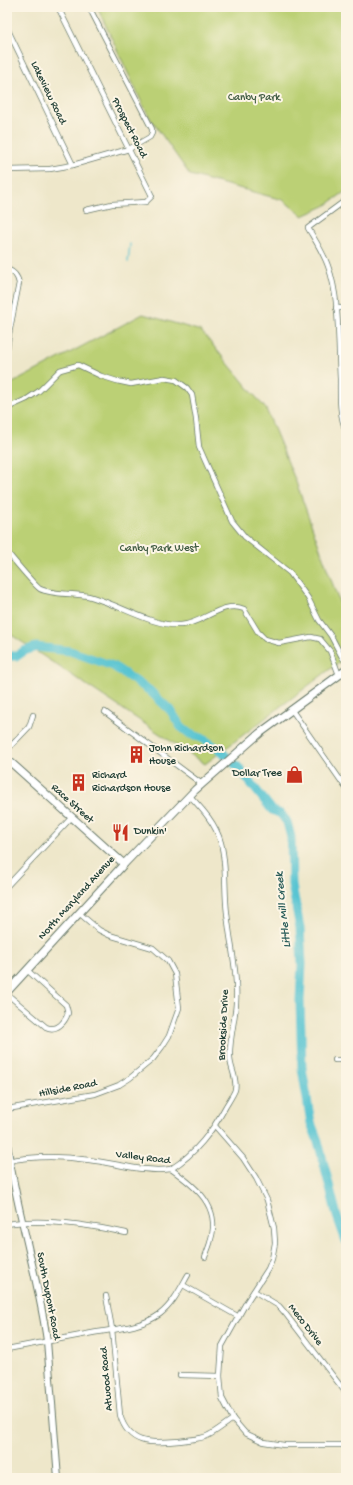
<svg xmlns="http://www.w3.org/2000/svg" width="353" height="1485" font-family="'Gochi Hand',sans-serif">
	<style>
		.green { fill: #bbd075; stroke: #6d8654 }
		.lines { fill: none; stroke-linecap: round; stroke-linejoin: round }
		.stream { stroke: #58c4d2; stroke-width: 1.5 }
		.river { stroke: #58c4d2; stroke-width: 9 }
		.street-casing { stroke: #677868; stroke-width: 6 }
		.secondary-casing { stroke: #677868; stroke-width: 8 }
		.primary-casing { stroke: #677868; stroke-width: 9 }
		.street { stroke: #fff; stroke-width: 4.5 }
		.secondary { stroke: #fff; stroke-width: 6 }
		.primary { stroke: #fff; stroke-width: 7 }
		.labels { text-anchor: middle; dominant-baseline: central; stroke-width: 4; stroke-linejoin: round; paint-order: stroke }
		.street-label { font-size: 11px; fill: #1f3d34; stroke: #fcf5e5 }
		.park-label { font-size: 11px; fill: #3e5a41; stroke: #fcf5e5 }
		.poi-label { font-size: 11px; fill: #1f3d34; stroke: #fcf5e5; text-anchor: start }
		.water-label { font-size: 12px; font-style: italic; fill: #2d5f5c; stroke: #fcf5e5 }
	</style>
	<rect width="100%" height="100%" fill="#fcf5e5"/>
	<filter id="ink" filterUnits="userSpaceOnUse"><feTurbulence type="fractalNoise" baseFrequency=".025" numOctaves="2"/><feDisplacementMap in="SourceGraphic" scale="8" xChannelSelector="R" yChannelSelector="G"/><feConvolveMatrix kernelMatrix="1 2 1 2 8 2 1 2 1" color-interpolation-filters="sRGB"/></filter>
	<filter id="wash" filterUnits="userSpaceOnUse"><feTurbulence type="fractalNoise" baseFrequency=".012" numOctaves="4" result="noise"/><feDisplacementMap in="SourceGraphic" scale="16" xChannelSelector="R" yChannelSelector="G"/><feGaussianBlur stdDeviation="0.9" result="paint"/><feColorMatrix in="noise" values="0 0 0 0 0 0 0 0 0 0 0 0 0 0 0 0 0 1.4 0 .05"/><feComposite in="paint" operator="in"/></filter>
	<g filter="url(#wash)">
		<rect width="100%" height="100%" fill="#eee7ca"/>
		<g class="green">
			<path d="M97,7H346V191L325,206L303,216L283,200L190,175L150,118L142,103Z"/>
			<path d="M143,314L201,331L266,409L296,482L346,621V657L205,764L7,632V386Z"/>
		</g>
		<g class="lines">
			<path class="stream" d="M128,262L130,244"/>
			<path class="river" d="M7,656H17L24,651L36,647L70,651L113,666L150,691L171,711L181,727L190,734L202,738L216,747L238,767L272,810L281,814L287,822L291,837L292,885L300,928L302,964L300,1000L302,1068L311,1123L318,1141L337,1216L346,1241"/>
		</g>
	</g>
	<g filter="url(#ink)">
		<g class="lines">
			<defs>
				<g id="street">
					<path d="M58,7L152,196L146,202L112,204L86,210"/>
					<path d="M7,28L73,165"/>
					<path d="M7,170L50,169L73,165L129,149L150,137L152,133V129L89,7"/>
					<path d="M346,200L308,228C315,240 323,252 328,266C340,298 338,344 340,379C340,393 339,417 346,430"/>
					<path d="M7,269C14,272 17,275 19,283L9,334L7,349"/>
					<path d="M336,308H346"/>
					<path d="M7,408L27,399L39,391L60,370L78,365L101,376L117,381L131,384L164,378L176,380L187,388L192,395L196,419L199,447L232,521L245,537L290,573L308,598L319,620L331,636L342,657L346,662"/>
					<path d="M7,552C13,559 34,585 40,589C52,595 74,593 88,596C116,603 152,627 181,625C203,624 222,600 244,609L258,632L265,639L279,643L311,637L320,639L330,651L339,675"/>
					<path d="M291,709L346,788"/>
					<path d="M105,712L202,784"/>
					<path d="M7,750L29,727L33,715"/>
					<path d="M7,886L71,818"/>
					<path d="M7,994L46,1027C57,1032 65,1022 68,1013L66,1005L27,970"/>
					<path d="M335,1060H346"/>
					<path d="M7,1109L95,1094L119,1085L130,1078L153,1059L162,1047L169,1036L179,1008L175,974L168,961L153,948L109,935L99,930L79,913"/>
					<path d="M215,1126L243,1158L256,1178L267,1200L274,1228L275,1243L272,1259L268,1269L246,1303L222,1346L220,1376L222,1398L233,1419L245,1433L264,1442L284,1445H346"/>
					<path d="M7,1161C34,1156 62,1156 89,1160C116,1163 144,1173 171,1169C195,1186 221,1206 211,1239C210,1245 207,1251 205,1257"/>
					<path d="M171,1169C196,1153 212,1132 226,1106C229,1101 233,1095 235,1090C238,1078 230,1069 230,1057C229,1040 235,1021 236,1003C238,973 230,943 227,913C224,890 227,866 221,843C216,824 203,810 190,796"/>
					<path d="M7,1224C44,1218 89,1225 126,1233"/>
					<path d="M183,1285L239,1317"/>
					<path d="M254,1291L279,1306L285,1313L346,1393"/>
					<path d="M106,1296L112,1329L120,1415C129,1446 152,1443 179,1441C189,1439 200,1440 209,1435C217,1431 225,1424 233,1419"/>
					<path d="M7,1349C35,1344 64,1338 92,1333C114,1329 141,1328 160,1314C173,1304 180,1289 188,1275"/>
					<path d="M180,1375L220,1376"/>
				</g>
				<path id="secondary" d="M7,1143C16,1210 38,1275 47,1341L58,1478"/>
				<g id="primary">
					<path d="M7,759L124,864"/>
					<path d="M7,992L124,864L195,790L260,733L346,670"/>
				</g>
			</defs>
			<use href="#street" class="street-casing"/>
			<use href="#secondary" class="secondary-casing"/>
			<use href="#primary" class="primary-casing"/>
			<use href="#street" class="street"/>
			<use href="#secondary" class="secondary"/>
			<use href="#primary" class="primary"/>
		</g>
	</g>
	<defs>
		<symbol id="building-bare" viewBox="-9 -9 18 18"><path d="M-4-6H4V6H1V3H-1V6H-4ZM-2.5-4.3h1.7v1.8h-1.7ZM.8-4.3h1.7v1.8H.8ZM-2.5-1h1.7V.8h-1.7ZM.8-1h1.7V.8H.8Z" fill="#c8321e" stroke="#fcf5e5" stroke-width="2.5" paint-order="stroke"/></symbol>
		<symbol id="shop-bare" viewBox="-9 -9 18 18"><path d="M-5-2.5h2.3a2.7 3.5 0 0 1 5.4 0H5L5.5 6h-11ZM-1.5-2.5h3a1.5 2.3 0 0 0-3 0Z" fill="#c8321e" stroke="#fcf5e5" stroke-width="2.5" paint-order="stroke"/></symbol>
		<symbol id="restaurant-bare" viewBox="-9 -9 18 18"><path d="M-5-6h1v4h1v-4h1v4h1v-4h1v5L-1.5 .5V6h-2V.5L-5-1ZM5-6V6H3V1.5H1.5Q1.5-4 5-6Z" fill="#c8321e" stroke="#fcf5e5" stroke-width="2.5" paint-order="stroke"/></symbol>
	</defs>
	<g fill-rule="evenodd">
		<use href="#building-bare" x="124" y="742" width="25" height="25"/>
		<use href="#shop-bare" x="282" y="762" width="25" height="25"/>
		<use href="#building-bare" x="66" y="770" width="25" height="25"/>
		<use href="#restaurant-bare" x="108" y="820" width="25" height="25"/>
	</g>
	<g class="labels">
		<g class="street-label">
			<text transform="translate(48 93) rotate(64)">Lakeview Road</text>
			<text transform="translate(129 128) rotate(63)">Prospect Road</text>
			<text transform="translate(72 804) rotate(42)">Race Street</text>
			<text transform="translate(77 898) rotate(-48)">North Maryland Avenue</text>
			<text transform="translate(224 1025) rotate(-87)">Brookside Drive</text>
			<text transform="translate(68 1089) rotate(-11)">Hillside Road</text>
			<text transform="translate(143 1158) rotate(7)">Valley Road</text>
			<text transform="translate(48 1296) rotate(79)">South Dupont Road</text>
			<text transform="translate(305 1325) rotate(52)">Meco Drive</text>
			<text transform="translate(107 1379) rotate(-95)">Atwood Road</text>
		</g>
		<g class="park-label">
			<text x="254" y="98">Canby Park</text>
			<text x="159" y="549">Canby Park West</text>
		</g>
		<g class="poi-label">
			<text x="149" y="749">John Richardson<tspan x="149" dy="13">House</tspan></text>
			<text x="282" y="774" text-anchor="end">Dollar Tree</text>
			<text x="92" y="776">Richard<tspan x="92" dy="13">Richardson House</tspan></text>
			<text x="134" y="832">Dunkin'</text>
		</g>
		<g class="water-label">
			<text transform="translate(284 910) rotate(-96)">Little Mill Creek</text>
		</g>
	</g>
	<rect width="353" height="1485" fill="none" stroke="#fcf5e5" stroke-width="24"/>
</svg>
